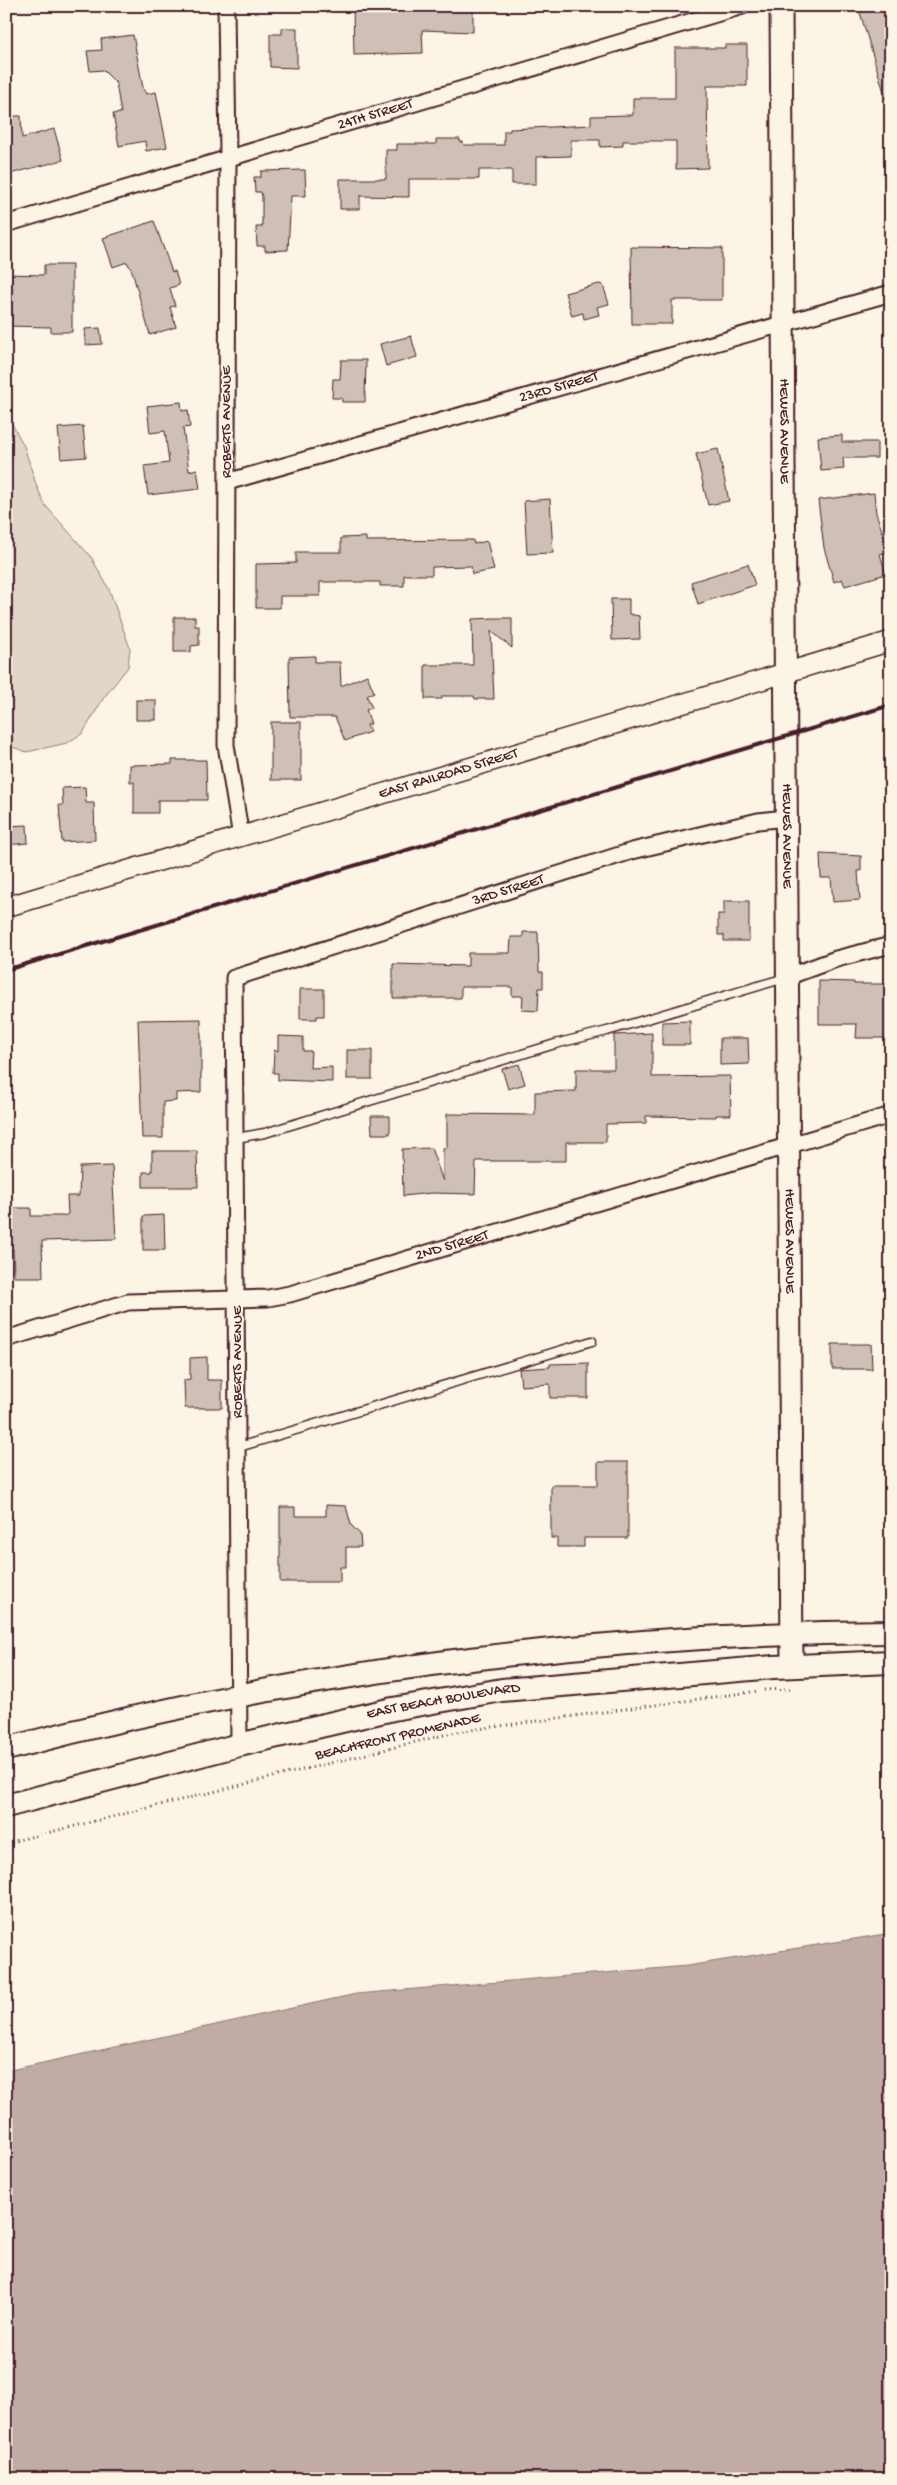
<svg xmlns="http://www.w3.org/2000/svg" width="897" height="2485" font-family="'Gochi Hand',sans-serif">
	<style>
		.green { fill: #e2d5ca; stroke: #967a7a }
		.water { fill: #c0aca5; stroke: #917474 }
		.building { fill: #cfc0b7; stroke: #4a1f2b }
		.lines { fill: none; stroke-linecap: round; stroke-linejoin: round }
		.service-casing { stroke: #4a1f2b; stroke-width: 11 }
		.minor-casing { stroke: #4a1f2b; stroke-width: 19 }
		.tertiary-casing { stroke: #4a1f2b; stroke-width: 22 }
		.secondary-casing { stroke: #4a1f2b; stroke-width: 25 }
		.primary-casing { stroke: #4a1f2b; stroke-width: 26 }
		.path { stroke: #4a1f2b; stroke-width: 3; stroke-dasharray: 1 4; stroke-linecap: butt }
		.service { stroke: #fcf5e5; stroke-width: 8 }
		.minor { stroke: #fcf5e5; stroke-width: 15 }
		.tertiary { stroke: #fcf5e5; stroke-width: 19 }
		.secondary { stroke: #fcf5e5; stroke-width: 21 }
		.primary { stroke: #fcf5e5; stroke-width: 22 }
		.rail { stroke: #4a1f2b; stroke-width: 4 }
		.labels { text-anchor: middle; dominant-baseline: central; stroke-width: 4; stroke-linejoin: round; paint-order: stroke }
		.street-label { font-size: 15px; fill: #4a1f2b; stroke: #fcf5e5 }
	</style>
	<rect width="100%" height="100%" fill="#fcf5e5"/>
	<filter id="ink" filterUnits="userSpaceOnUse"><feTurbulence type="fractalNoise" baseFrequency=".02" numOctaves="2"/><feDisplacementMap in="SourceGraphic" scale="10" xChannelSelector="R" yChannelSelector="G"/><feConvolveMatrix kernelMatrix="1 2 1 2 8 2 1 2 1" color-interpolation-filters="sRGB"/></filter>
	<g filter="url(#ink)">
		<path class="green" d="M6,413L24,446L37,487L45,505L91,557L109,589L130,648L128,667L103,699L83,733L67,743L27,752L6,745Z"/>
		<path class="water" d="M891,1933V2479H6V2071L356,1994L687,1966Z"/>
		<g class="building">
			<path d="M353,6H473V32L422,30L423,53L354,55Z"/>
			<path d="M858,6H891V101L887,102Z"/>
			<path d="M282,28H297V68L270,67V34H282Z"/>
			<path d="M133,35L143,88L146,94L156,92L167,147L146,151L145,141L119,146L113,114L121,113L116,83L103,70L90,71L87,51L102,50L101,39Z"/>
			<path d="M725,45H747V86H707L708,168L676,169V141H623V146L600,147V140H571V156L536,157V184H512V170H479V179H409V197L360,196V209H340V179H386V150H397V144H436V139H460V142H463L464,145H504V131H510V129L591,125V116L633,115V98H675V48H725Z"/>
			<path d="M6,116H21L22,138L54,129L63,160L6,175Z"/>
			<path d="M305,170L306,196H291L288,250L265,251V246H257L256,227H262V197L261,192H255L254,177H261V171Z"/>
			<path d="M154,221L172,272L175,271L179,285L170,288L175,306L170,307L176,327L150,335L132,271L127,262L113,267L103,238Z"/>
			<path d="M631,247L722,248V300H672V324H632Z"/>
			<path d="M44,265H72V332H51V327L6,326V274L44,275Z"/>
			<path d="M599,284L603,285L609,304L597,307L599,315L584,319L583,313L572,316L565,293Z"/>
			<path d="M100,328L102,344L86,345L85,329Z"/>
			<path d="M411,336L417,357L386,366L380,344Z"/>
			<path d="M341,360H366L365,402H342V398H332L333,379H340Z"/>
			<path d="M181,402L182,411L188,410L190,427L183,428L189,471L197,469L200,489L148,495L144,466L169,463L165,431L150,433L147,406Z"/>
			<path d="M83,426L86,457L61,459L58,428Z"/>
			<path d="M842,435V442H877V458H843L844,469L821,471L818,437Z"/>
			<path d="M718,449L729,501L708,505L696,454Z"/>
			<path d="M874,493L876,513L889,551L880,554L886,574L845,586L842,579L834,582L824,548L818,500Z"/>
			<path d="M550,499L553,553L527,554L524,501Z"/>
			<path d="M366,537V541L473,540L474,544L487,541L494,570L472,574L471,566L432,567V575H404V586H380V582H320V596H280V608H256V564L296,563V552H341V538Z"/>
			<path d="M748,564L755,585L698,604L691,582Z"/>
			<path d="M611,599H629V614L639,616L640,639L612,640Z"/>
			<path d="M174,617H195V626H199V645L191,646V652H174Z"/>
			<path d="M495,618H512V648L491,631L494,699H475L474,696H442V699H425V665H473L472,619Z"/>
			<path d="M315,656V662H340L341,686L367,675L374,692L367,696L372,708L366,710L371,724L367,725L370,732L345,741L335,717H290L289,657Z"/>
			<rect x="136" y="700" width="20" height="20"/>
			<rect x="271" y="722" width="30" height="58"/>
			<path d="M172,760H206L207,800H158V813H134V782H130V765L172,764Z"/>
			<path d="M85,787L86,803H94L95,840L62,842L59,805H63L62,788Z"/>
			<path d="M27,825L28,843L6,845V826Z"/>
			<path d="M820,854L861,856V871H858L860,900L833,902L831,878H821Z"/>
			<path d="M724,901H749V941H724V935H718V914H724Z"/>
			<path d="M523,932H538L539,972H543V988H539L538,1011L522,1010L523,996H512V987H461V998H393V964L468,966V953H510L511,937H523Z"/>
			<path d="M819,981L854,982V984H891V1038H856L857,1024H819Z"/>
			<path d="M300,989H324V1016H317V1019H300Z"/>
			<path d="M201,1019V1092L176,1093V1101L163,1102V1138H142L138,1020Z"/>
			<path d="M690,1021V1045H662V1022Z"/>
			<path d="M652,1033V1077L730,1076L731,1115H716V1117L646,1116V1123L606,1124V1142H566V1161H476L475,1194L431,1193L403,1196L402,1149L431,1148L443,1181V1148H447V1114L535,1115V1092L576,1091V1069H614V1035Z"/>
			<path d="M278,1036L303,1037V1051H311L310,1068L332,1067V1082L278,1080V1073H273L274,1050L278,1051Z"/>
			<path d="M720,1038H748L749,1064L720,1065Z"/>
			<rect x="347" y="1050" width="25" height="29"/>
			<path d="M519,1064L525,1084L508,1089L502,1069Z"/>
			<path d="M371,1116H390V1134H372Z"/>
			<path d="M152,1151H197L198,1187H143V1172H152Z"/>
			<path d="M112,1166L116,1239L42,1241L43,1277H14L13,1249H6V1208H31V1216H64L68,1214L67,1196H79L80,1167Z"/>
			<path d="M164,1215L165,1250H143V1216Z"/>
			<path d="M832,1344H871L872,1369H832Z"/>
			<path d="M207,1357V1380H222V1408H185L184,1380L190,1379V1358Z"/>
			<path d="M588,1363V1398H550V1384L521,1386L519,1369L550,1367V1364Z"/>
			<path d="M598,1462H628V1538H584V1547H557V1538H551V1485H598Z"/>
			<path d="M326,1505L346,1506L351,1525L360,1534L361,1547H346V1567H340V1582H280V1507H295V1516H326Z"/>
		</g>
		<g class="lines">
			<defs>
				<g id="service">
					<path d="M236,1138L265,1133L555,1044L607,1031L785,978"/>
					<path d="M239,1447L592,1341"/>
				</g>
				<g id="minor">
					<path d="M226,6L228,157L226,745L241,837"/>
					<path id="s1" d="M6,224L743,6"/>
					<path id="s2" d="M227,482L891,293"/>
					<path d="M787,977L836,959L891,945"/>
					<path id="s3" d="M6,1339L128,1302L268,1298L290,1294L891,1115"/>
					<path id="s4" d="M239,1745L234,978L632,851L758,821L786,818"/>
				</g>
				<g id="tertiary">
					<path id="s5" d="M6,907L891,641"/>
				</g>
				<g id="secondary">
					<path id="s6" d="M781,6L792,1666"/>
				</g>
				<g id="primary">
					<path d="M6,1749C294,1672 593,1634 891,1632"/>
					<path id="s7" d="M6,1806L239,1745L393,1709L502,1690L774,1667L891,1662"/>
				</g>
			</defs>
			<use href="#service" class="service-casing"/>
			<use href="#minor" class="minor-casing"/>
			<use href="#tertiary" class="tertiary-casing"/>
			<use href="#secondary" class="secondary-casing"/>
			<use href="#primary" class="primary-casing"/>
			<g class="path">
				<path d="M764,1690L790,1689"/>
				<path d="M6,1843L456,1732L758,1691"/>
			</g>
			<use href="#service" class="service"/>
			<use href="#minor" class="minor"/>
			<use href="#tertiary" class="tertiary"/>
			<use href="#secondary" class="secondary"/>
			<use href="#primary" class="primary"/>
			<path class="rail" d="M6,970L891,705"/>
		</g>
	</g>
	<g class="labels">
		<g class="street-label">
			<text stroke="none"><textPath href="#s1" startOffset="385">24TH STREET</textPath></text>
			<text stroke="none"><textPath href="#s2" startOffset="345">23RD STREET</textPath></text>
			<text transform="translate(227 422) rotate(-90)">ROBERTS AVENUE</text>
			<text stroke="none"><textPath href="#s6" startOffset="425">HEWES AVENUE</textPath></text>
			<text stroke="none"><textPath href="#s5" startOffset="462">EAST RAILROAD STREET</textPath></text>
			<text stroke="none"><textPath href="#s6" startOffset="830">HEWES AVENUE</textPath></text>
			<text stroke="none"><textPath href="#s4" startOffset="1055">3RD STREET</textPath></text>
			<text stroke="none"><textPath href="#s6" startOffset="1235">HEWES AVENUE</textPath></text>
			<text stroke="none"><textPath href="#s3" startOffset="459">2ND STREET</textPath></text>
			<text transform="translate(238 1362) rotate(-90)">ROBERTS AVENUE</text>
			<text stroke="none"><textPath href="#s7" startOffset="450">EAST BEACH BOULEVARD</textPath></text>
			<text transform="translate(398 1737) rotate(-13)">BEACHFRONT PROMENADE</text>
		</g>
	</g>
	<rect width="897" height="2485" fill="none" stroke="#fcf5e5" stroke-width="25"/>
	<rect x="12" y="12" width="872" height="2460" fill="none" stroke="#4a1f2b" stroke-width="2" filter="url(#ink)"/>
</svg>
